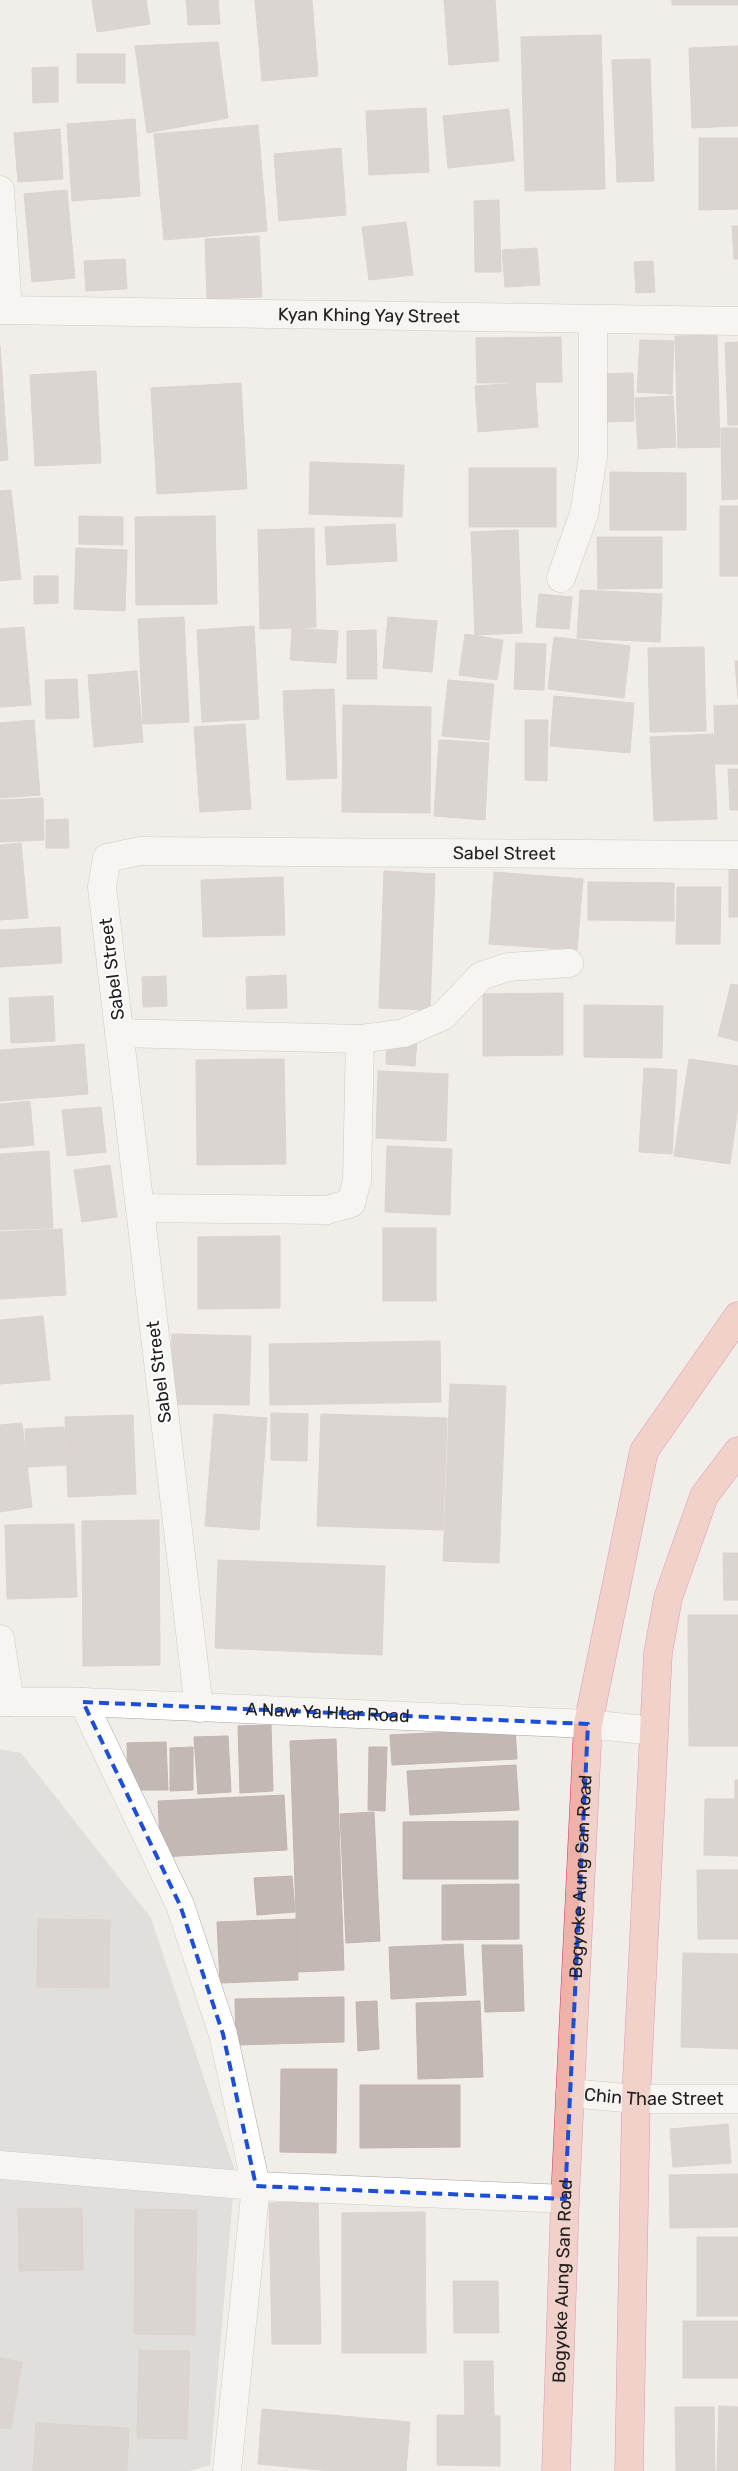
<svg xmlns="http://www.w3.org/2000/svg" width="738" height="2471" font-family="Rubik,sans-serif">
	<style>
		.religious { fill: #cfcfcf }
		.building { fill: #c2b9b5; stroke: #c2b4ab }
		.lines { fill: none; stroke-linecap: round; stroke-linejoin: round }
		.minor-casing { stroke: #a5a5a5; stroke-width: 29 }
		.trunk-casing { stroke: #d62f74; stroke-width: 29 }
		.minor { stroke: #fff; stroke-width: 28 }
		.trunk { stroke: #efb2a8; stroke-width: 28 }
		.marked { fill: none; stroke: #1d4ed8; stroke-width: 4; stroke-dasharray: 10 6; stroke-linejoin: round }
		.labels { text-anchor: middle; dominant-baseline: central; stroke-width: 4; stroke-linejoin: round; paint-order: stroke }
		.street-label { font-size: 18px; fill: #212121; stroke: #fff }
	</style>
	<rect width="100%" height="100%" fill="#f1ede8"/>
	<path class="religious" d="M0,1749L21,1753L151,1918L235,2171L210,2465L190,2471H0Z"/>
	<g class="building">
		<path d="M92,0H146L150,24L97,32Z"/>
		<path d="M186,0H218L220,24L188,25Z"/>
		<path d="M255,0H312L318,76L262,81Z"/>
		<path d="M444,0H495L499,61L449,65Z"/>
		<rect x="672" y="0" width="66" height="5"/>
		<path d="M601,35L605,189L525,191L521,37Z"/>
		<path d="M218,42L228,118L147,133L135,46Z"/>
		<path d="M738,46V126L692,128L689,48Z"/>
		<rect x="77" y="54" width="48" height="29"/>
		<path d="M650,59L654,181L617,182L612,60Z"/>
		<path d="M58,67V102L33,103L32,68Z"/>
		<path d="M426,108L429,172L369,175L366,111Z"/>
		<path d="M509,109L514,161L448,168L443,116Z"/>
		<path d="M135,119L140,196L72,201L67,124Z"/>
		<path d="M258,125L267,231L164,240L154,134Z"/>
		<path d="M60,129L63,179L18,182L14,133Z"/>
		<path d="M699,138H738V209L699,210Z"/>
		<path d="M341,148L346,215L279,221L274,154Z"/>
		<path d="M67,190L75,278L32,282L24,194Z"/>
		<path d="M499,200L501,272H475L474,201Z"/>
		<path d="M406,222L413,275L369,280L362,227Z"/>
		<path d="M732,226H738V259H734Z"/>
		<path d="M259,236L262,297L207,299L205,239Z"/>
		<path d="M537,248L540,285L505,287L502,250Z"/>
		<path d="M125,259L127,289L86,291L84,261Z"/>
		<path d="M653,261L655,292L636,293L634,262Z"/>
		<path d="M717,335L720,447L678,448L675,336Z"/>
		<path d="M561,337L562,382L477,383L476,338Z"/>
		<path d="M640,340L674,341L672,394L637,392Z"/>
		<path d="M738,342V425H728L725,343Z"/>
		<path d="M0,346L8,460L0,461Z"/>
		<path d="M96,371L101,463L35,466L30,375Z"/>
		<path d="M633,373L634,421L604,422L602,374Z"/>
		<path d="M535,382L538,427L478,432L475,386Z"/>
		<path d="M241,383L247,489L157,494L151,388Z"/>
		<path d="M673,396L676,447L638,449L635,398Z"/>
		<path d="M721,428H738V499L722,500Z"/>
		<path d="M310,462L404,465L402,517L309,514Z"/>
		<rect x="469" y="468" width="87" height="59"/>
		<path d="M610,472L686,473V530H610Z"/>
		<path d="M11,490L21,579L0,581V491Z"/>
		<rect x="720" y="506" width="18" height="70"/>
		<path d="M79,516L123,517V545L79,544Z"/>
		<path d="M215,516L217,604L136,605L135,517Z"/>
		<path d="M395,524L397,561L327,565L325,527Z"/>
		<path d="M314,528L316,627L260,629L258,530Z"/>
		<path d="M518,530L522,633L475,635L471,532Z"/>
		<path d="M597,537H662V588L598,589Z"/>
		<path d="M76,548L127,550L125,611L74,609Z"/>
		<path d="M34,576H58V603L34,604Z"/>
		<path d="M580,590L662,594L660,642L577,638Z"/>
		<path d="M539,594L572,597L569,629L536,627Z"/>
		<path d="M184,617L189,722L143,724L138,619Z"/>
		<path d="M388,617L437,621L432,672L383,668Z"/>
		<path d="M254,626L259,719L202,722L197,630Z"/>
		<path d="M24,627L31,705L0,707V629Z"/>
		<path d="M292,628L338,631L336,663L290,660Z"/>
		<path d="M376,630L377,679H347V631Z"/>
		<path d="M465,634L503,640L497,680L459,675Z"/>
		<path d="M554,637L630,646L624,698L548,689Z"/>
		<path d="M516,643L546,644L544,690L514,689Z"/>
		<path d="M704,647L706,731L650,732L648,648Z"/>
		<path d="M735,661H738V699Z"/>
		<path d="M137,671L143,742L94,747L88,675Z"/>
		<path d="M77,679L79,718L46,719L45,680Z"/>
		<path d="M448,680L494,684L489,740L442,736Z"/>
		<path d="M334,689L337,778L287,780L283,691Z"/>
		<path d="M554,696L634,703L630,753L550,746Z"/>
		<path d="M343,705L431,707L430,813L342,812Z"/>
		<path d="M738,705V764H715L714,706Z"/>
		<path d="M34,720L40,795L0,798V723Z"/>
		<path d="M525,720H548L547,781L525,780Z"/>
		<path d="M245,724L251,809L200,812L194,727Z"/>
		<path d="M713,734L717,819L654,821L650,737Z"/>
		<path d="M439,740L489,743L485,820L434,816Z"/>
		<path d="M728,769H738V810H730Z"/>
		<path d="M43,798L44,840L0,842V800Z"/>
		<path d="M68,819L69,848H46V820Z"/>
		<path d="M21,843L28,918L0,920V845Z"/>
		<rect x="729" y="864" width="9" height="53"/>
		<path d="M384,871L435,874L430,1010L379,1008Z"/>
		<path d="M494,872L583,879L577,950L489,944Z"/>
		<path d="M283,877L285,935L203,937L201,880Z"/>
		<path d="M588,882L674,883V921L588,920Z"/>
		<path d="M677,887H721L720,944H676Z"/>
		<path d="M60,927L62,963L0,967V930Z"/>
		<path d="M286,975L287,1008L247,1009L246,977Z"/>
		<path d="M166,976L167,1006L143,1007L142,977Z"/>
		<path d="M731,984L738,985V1041L718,1036Z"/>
		<path d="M563,993V1055L483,1056V994Z"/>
		<path d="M53,996L55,1041L11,1043L9,998Z"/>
		<path d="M584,1005L663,1006L662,1058L584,1057Z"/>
		<path d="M387,1038L417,1040L415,1066L386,1064Z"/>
		<path d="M84,1044L88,1094L0,1101V1050Z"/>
		<path d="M284,1059L286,1164L197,1165L196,1060Z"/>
		<path d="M689,1059L738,1066V1107L730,1164L674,1156Z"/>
		<path d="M644,1068L677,1070L672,1154L639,1152Z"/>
		<path d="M378,1071L448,1074L446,1141L376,1138Z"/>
		<path d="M30,1101L34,1145L0,1148V1104Z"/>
		<path d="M101,1107L106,1152L67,1156L62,1110Z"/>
		<path d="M387,1146L452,1149L450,1215L385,1212Z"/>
		<path d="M49,1151L53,1228L0,1230V1154Z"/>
		<path d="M110,1165L117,1217L82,1222L74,1170Z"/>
		<rect x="383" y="1228" width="53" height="73"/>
		<path d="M62,1229L66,1295L0,1299V1232Z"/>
		<path d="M280,1236V1308L198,1309V1237Z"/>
		<path d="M43,1316L50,1380L0,1384V1320Z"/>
		<path d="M172,1334L251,1336L249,1405L170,1404Z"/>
		<path d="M440,1341L441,1402L270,1405L269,1344Z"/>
		<path d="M450,1384L506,1386L499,1563L443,1561Z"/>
		<path d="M271,1413L308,1414L307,1461L271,1460Z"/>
		<path d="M214,1414L267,1418L259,1530L205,1526Z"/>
		<path d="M321,1414L447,1418L443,1530L317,1526Z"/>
		<path d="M133,1415L136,1494L68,1497L65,1417Z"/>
		<path d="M22,1423L32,1507L0,1512V1425Z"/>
		<path d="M64,1427L66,1465L27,1467L25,1429Z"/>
		<path d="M159,1520L160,1665L83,1666L82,1521Z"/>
		<path d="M74,1524L77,1597L7,1599L5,1525Z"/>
		<path d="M723,1553H738V1600H724Z"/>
		<path d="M218,1560L385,1566L382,1655L215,1648Z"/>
		<path d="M688,1615H738V1746H689Z"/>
		<path d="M271,1725L273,1791L240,1793L238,1726Z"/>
		<path d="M515,1729L517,1759L392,1765L390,1735Z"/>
		<path d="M228,1736L231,1792L198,1794L194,1737Z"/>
		<path d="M336,1739L344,1970L298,1972L290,1741Z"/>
		<path d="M166,1742L168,1790H128L127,1743Z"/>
		<path d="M193,1747V1790L170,1791V1748Z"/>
		<path d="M369,1747H387L385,1811L368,1810Z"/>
		<path d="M516,1765L519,1810L410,1815L407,1771Z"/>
		<path d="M735,1780H738V1856L704,1855L705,1799H735Z"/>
		<path d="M284,1795L287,1850L161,1857L158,1801Z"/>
		<path d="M374,1812L380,1941L346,1943L340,1814Z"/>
		<path d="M518,1821V1879H403V1822Z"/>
		<path d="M697,1870H738V1939H698Z"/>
		<path d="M292,1876L295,1912L257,1915L254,1878Z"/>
		<path d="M519,1884V1939L442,1940V1885Z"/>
		<path d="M38,1919L110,1920L109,1988L37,1987Z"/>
		<path d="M296,1919L298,1980L220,1983L217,1922Z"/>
		<path d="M463,1944L466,1995L391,1999L389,1947Z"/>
		<path d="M482,1945H522L524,2011L485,2012Z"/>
		<path d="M683,1953L738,1954V2049L681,2047Z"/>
		<path d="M344,1997V2042L236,2045L235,1999Z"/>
		<path d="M377,2001L379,2049L358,2051L356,2002Z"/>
		<path d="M480,2001L483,2077L418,2079L416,2003Z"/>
		<path d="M281,2069H337L336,2153L280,2152Z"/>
		<path d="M360,2085H460V2147L360,2148Z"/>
		<path d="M728,2124L731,2163L673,2167L670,2129Z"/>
		<path d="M738,2174V2227L670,2228L669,2175Z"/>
		<path d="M318,2202L321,2344H272L269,2203Z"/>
		<path d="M82,2208L83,2270L19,2271L18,2209Z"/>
		<path d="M135,2209L197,2210L195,2335L134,2334Z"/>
		<path d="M425,2212L426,2353H342V2213Z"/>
		<rect x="697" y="2237" width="41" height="79"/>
		<path d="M453,2281H498L499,2333H454Z"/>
		<rect x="683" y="2321" width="55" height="57"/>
		<path d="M139,2350L190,2351L187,2439L137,2438Z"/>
		<path d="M0,2358L22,2362L11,2429L0,2428Z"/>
		<path d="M464,2361H493L494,2415L465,2416Z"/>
		<path d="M719,2406L738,2407V2471H717Z"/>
		<path d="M675,2407H714L715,2471H676Z"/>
		<path d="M262,2409L410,2422L406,2471H330L258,2464Z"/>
		<path d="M437,2415L500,2416V2466L437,2465Z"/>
		<path d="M36,2423L129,2428L127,2471H33Z"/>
	</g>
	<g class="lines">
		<defs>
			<g id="minor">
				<path d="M0,190L8,310"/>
				<path id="s1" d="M0,310L738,321"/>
				<path d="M561,578L584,514L593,456V319"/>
				<path d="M119,1033L360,1039L404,1033L443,1016L481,976L508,967L569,963"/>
				<path d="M140,1208L327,1210L351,1203L357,1180L360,1039"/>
				<path d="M0,1639L10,1702"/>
				<path id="s2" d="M0,1702H83L588,1724L654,1731"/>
				<path d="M83,1702L180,1905L223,2034L256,2186L227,2471"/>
				<path id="s3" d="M199,1708L102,887L107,858L140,851L738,855"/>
				<path id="s4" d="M570,2093L636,2099H738"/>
				<path d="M0,2165L256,2186L565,2199"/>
			</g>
			<g id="trunk">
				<path id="s5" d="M556,2471L565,2199L588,1724L644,1451L738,1316"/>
				<path d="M629,2471L636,2099L658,1653L668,1598L704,1496L738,1451"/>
			</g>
		</defs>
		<use href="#minor" class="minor-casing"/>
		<use href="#trunk" class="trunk-casing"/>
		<use href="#minor" class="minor"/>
		<use href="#trunk" class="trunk"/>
	</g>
	<path d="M0 0H738V2471H0ZM83,1702L588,1724L565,2199L256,2186L223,2034L180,1905Z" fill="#f1ede8" fill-opacity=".55" fill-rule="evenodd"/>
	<path class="marked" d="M83,1702L588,1724L565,2199L256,2186L223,2034L180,1905Z"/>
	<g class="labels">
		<g class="street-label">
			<text stroke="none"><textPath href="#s1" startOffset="369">Kyan Khing Yay Street</textPath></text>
			<text stroke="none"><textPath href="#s3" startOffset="1254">Sabel Street</textPath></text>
			<text transform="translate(112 969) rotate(-97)">Sabel Street</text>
			<text transform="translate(159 1372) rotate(-97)">Sabel Street</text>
			<text stroke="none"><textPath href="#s2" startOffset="328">A Naw Ya Htar Road</textPath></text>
			<text stroke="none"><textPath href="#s5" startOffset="595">Bogyoke Aung San Road</textPath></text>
			<text stroke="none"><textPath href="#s4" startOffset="84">Chin Thae Street</textPath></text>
			<text stroke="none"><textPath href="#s5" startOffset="190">Bogyoke Aung San Road</textPath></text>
		</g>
	</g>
</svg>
